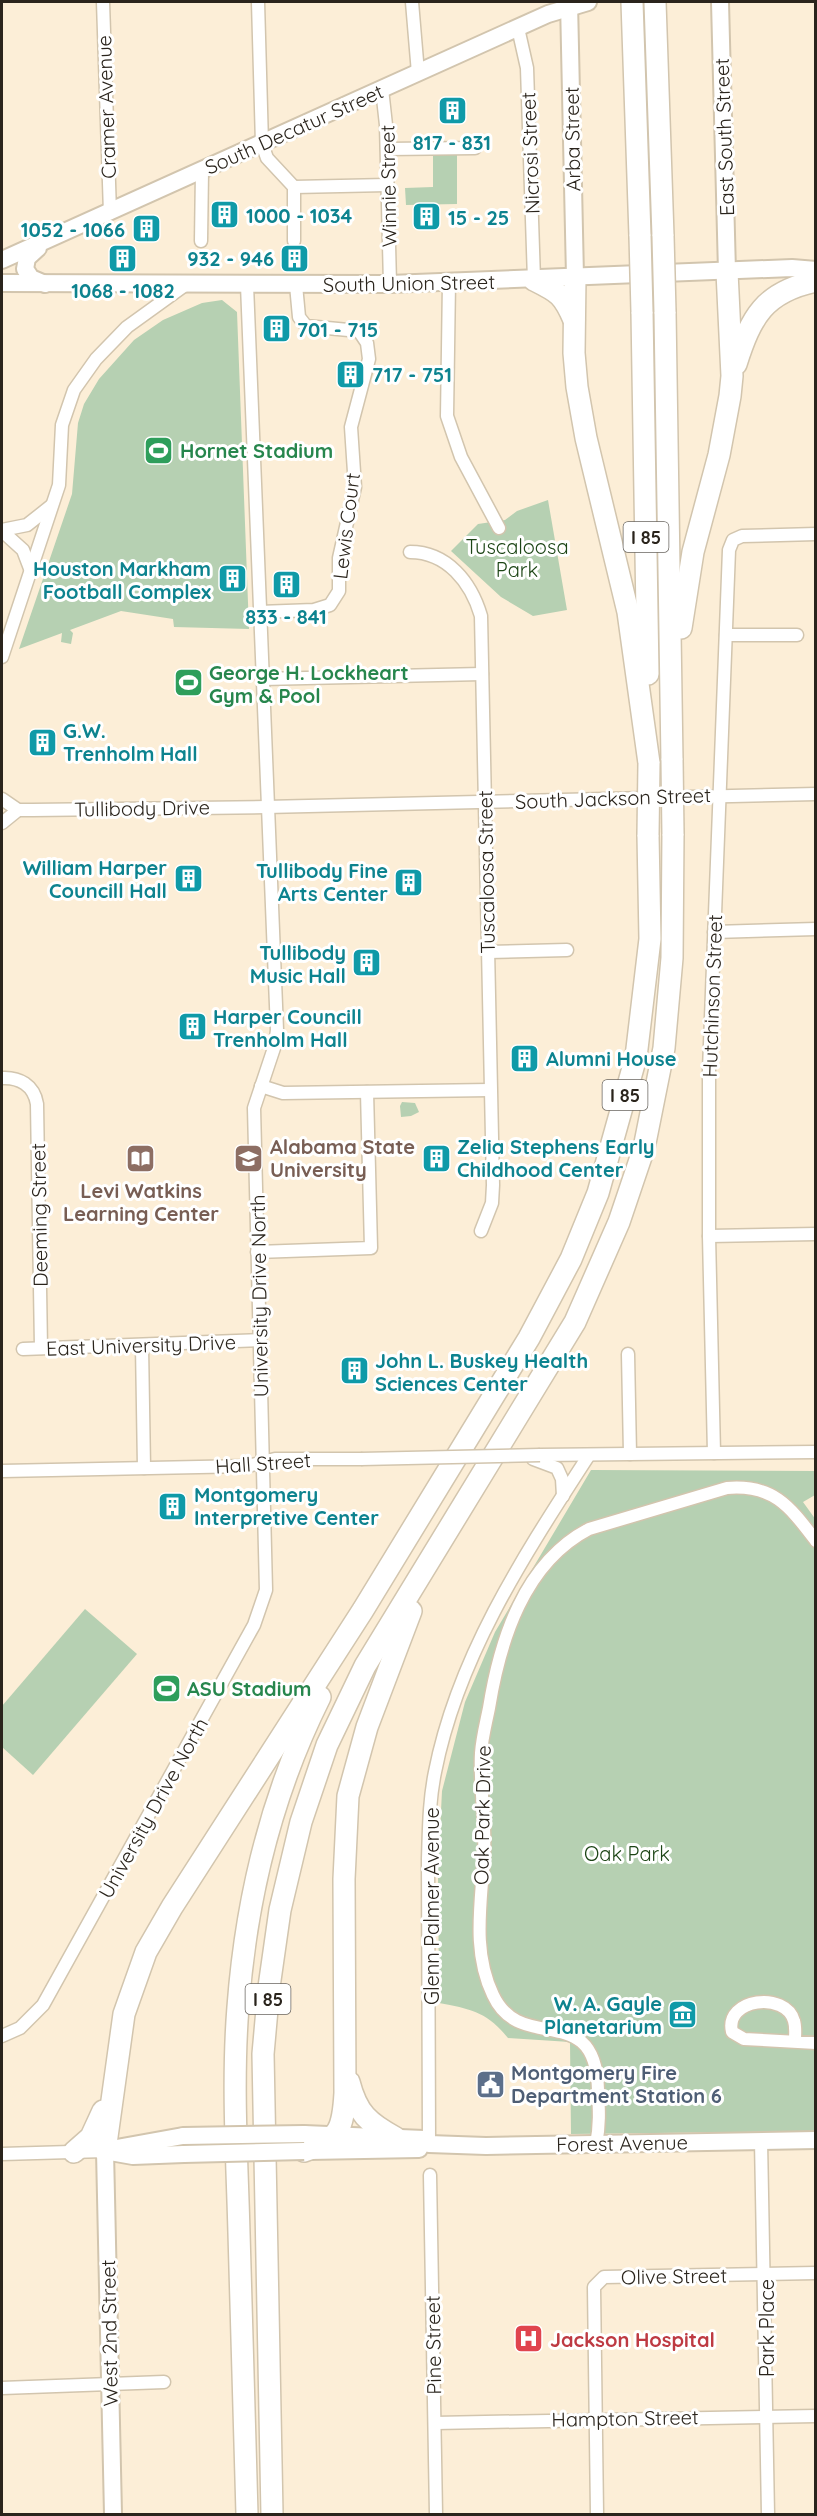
<svg xmlns="http://www.w3.org/2000/svg" width="817" height="2516" font-family="Quicksand,sans-serif">
	<style>
		.green { fill: #b6d0b2 }
		.lines { fill: none; stroke-linecap: round; stroke-linejoin: round }
		.street-casing { stroke: #d2c5ae; stroke-width: 15 }
		.secondary-casing { stroke: #d2c5ae; stroke-width: 20 }
		.highway-casing { stroke: #d2c5ae; stroke-width: 24 }
		.street { stroke: #fff; stroke-width: 12 }
		.secondary { stroke: #fff; stroke-width: 16 }
		.highway { stroke: #fff; stroke-width: 21 }
		.street-bridge-casing { stroke: #d2c5ae; stroke-width: 15; stroke-linecap: butt }
		.secondary-bridge-casing { stroke: #d2c5ae; stroke-width: 20; stroke-linecap: butt }
		.highway-bridge-casing { stroke: #d2c5ae; stroke-width: 24; stroke-linecap: butt }
		.street-bridge { stroke: #fff; stroke-width: 12 }
		.secondary-bridge { stroke: #fff; stroke-width: 16 }
		.highway-bridge { stroke: #fff; stroke-width: 21 }
		.labels { text-anchor: middle; dominant-baseline: central; stroke-width: 6; stroke-linejoin: round; paint-order: stroke }
		.shield { fill: #fff; stroke: #6a6660; stroke-width: 1.5 }
		.shield-label { font-size: 18px; font-weight: bold; fill: #2a241c }
		.street-label { font-size: 20px; fill: #2a241c; stroke: #fff }
		.culture-label { font-size: 20px; font-weight: bold; fill: #0d838f; stroke: #fff; text-anchor: start }
		.leisure-label { font-size: 20px; font-weight: bold; fill: #27864d; stroke: #fff; text-anchor: start }
		.park-label { font-size: 20px; fill: #1c4515; stroke: #fff }
		.education-label { font-size: 20px; font-weight: bold; fill: #785e54; stroke: #fff; text-anchor: start }
		.service-label { font-size: 20px; font-weight: bold; fill: #4e5e75; stroke: #fff; text-anchor: start }
		.health-label { font-size: 20px; font-weight: bold; fill: #be3a42; stroke: #fff; text-anchor: start }
	</style>
	<rect width="100%" height="100%" fill="#fceed7"/>
	<g class="green">
		<path d="M433,152H457V204L406,205L405,188L433,187Z"/>
		<path d="M222,300L237,312L249,629L174,627L173,619L121,611L70,630L73,633L71,644L61,642L62,633L19,649L72,494L78,423L84,404L99,379L134,340L163,320L202,303Z"/>
		<path d="M548,500L567,610L533,616L501,597L451,551L478,524L505,520L517,511Z"/>
		<path d="M402,1102L415,1103L419,1112L411,1116L401,1117L400,1106Z"/>
		<path d="M591,1470L815,1471V1495L803,1502L816,1520L815,2131L571,2134L570,2042L508,2038C487,2012 471,2009 439,2003L438,1871L442,1791L465,1702L495,1632Z"/>
		<path d="M85,1609L137,1654L33,1775L2,1747V1706Z"/>
	</g>
	<g class="lines">
		<defs>
			<g id="street">
				<path d="M103,2L110,213"/>
				<path d="M258,2L262,144L267,158L294,187V241"/>
				<path d="M412,2L418,73"/>
				<path d="M518,28L527,68L534,280"/>
				<path d="M382,89L386,125L390,284"/>
				<path d="M387,149L475,148"/>
				<path d="M294,187L387,185"/>
				<path d="M201,241L202,171"/>
				<path d="M449,282L447,416L461,457L499,528"/>
				<path d="M2,530L27,525L51,506"/>
				<path d="M2,531L23,550L31,571"/>
				<path d="M410,552C447,552 471,582 481,616L493,1185L492,1203L481,1231"/>
				<path d="M259,612L314,610L330,605L339,591V558L355,487L351,427L369,359L367,343L359,331L306,326L299,317L296,285"/>
				<path d="M726,635H797"/>
				<path d="M2,657L59,485L62,425L74,390L96,359L127,327L188,283"/>
				<path d="M262,679L482,674"/>
				<path d="M2,799L18,810H32L266,807L816,794"/>
				<path d="M2,823L18,810"/>
				<path d="M714,932L816,929"/>
				<path d="M488,952L567,950"/>
				<path d="M2,1078C19,1077 34,1085 37,1104L41,1348"/>
				<path d="M261,1086L283,1093L490,1090"/>
				<path d="M709,1236L816,1234"/>
				<path d="M257,1252L371,1248L367,1092"/>
				<path d="M142,1346L144,1468"/>
				<path d="M23,1349L260,1340"/>
				<path d="M628,1354L630,1454"/>
				<path d="M714,1453L709,1236V1070L729,550L733,540L742,536L816,534"/>
				<path d="M540,1455L816,1452"/>
				<path d="M533,1459L557,1468L562,1479L563,1496"/>
				<path d="M2,1471L248,1466L275,1459H361"/>
				<path d="M2,2036L20,2028L43,2005L254,1625L266,1590L254,1108L275,1045L277,1030L247,285"/>
				<path d="M795,2040C795,2034 796,2027 794,2021C786,1991 724,1998 732,2032L744,2039L816,2043"/>
				<path d="M761,2141L768,2514"/>
				<path d="M429,2144L428,1859C429,1830 429,1801 435,1772C458,1655 525,1554 589,1455"/>
				<path d="M596,2144C600,2126 599,2109 598,2090C596,1998 521,2056 493,1995C471,1949 482,1901 484,1852C486,1819 479,1786 481,1753C482,1738 486,1723 489,1708C500,1640 524,1563 589,1529L727,1488C774,1484 790,1507 816,1541"/>
				<path d="M2,2154L105,2151"/>
				<path d="M430,2175L436,2514"/>
				<path d="M2,2388L164,2382"/>
				<path d="M435,2423L816,2416"/>
				<path d="M597,2514L594,2287L604,2277L816,2273"/>
			</g>
			<g id="secondary">
				<path d="M569,2L575,277"/>
				<path d="M720,2L727,272"/>
				<path d="M38,248L27,258L25,269L31,278L45,284"/>
				<path d="M2,260L548,14L588,2"/>
				<path d="M2,283L390,284L792,268L816,270"/>
				<path d="M304,2134L424,2139L429,2144L486,2146L816,2140"/>
				<path d="M111,2149L183,2136"/>
				<path d="M105,2151L113,2514"/>
				<path d="M105,2151L133,2156L184,2154"/>
				<path d="M309,2151L419,2149"/>
			</g>
			<g id="highway">
				<path d="M632,2L640,236"/>
				<path d="M655,2L663,236"/>
				<path d="M575,277L574,353L577,387L586,438L628,612L649,763"/>
				<path d="M534,280C558,292 563,294 574,320"/>
				<path d="M642,312L648,674"/>
				<path d="M665,312L672,760"/>
				<path d="M736,364C751,317 764,292 816,281"/>
				<path d="M681,628L693,552L719,455L730,396L732,376L727,272"/>
				<path d="M349,2082C357,2113 368,2123 396,2138"/>
				<path d="M105,2151L124,2014L146,1952L172,1907L363,1610L529,1338L571,1259L598,1193L636,1057L650,939L648,835"/>
				<path d="M304,2151C340,2139 343,2129 345,2093L344,1879L348,1796L367,1727L411,1611"/>
				<path d="M74,2152L91,2137L103,2111"/>
				<path d="M247,2514C244,2421 242,2327 239,2233C237,2158 232,2082 238,2007C246,1900 272,1793 320,1697"/>
				<path d="M272,2514L263,2054L269,1987L280,1910L301,1822L327,1745L365,1666L575,1322L619,1222L644,1148L664,1048L672,958L673,834"/>
			</g>
		</defs>
		<use href="#street" class="street-casing"/>
		<use href="#secondary" class="secondary-casing"/>
		<use href="#highway" class="highway-casing"/>
		<use href="#street" class="street"/>
		<use href="#secondary" class="secondary"/>
		<use href="#highway" class="highway"/>
		<defs>
			<path id="street-bridge" d="M361,1459L540,1455"/>
			<g id="secondary-bridge">
				<path d="M183,2136L304,2134"/>
				<path d="M184,2154L304,2151"/>
			</g>
			<g id="highway-bridge">
				<path d="M640,236L642,312"/>
				<path d="M663,236L665,312"/>
				<path d="M672,760L673,834"/>
				<path d="M648,835L649,763"/>
			</g>
		</defs>
		<use href="#street-bridge" class="street-bridge-casing"/>
		<use href="#secondary-bridge" class="secondary-bridge-casing"/>
		<use href="#highway-bridge" class="highway-bridge-casing"/>
		<use href="#street-bridge" class="street-bridge"/>
		<use href="#secondary-bridge" class="secondary-bridge"/>
		<use href="#highway-bridge" class="highway-bridge"/>
	</g>
	<defs>
		<symbol id="building-square" viewBox="-11 -11 22 22"><rect x="-9" y="-9" width="18" height="18" rx="4" fill="#0f9aa8" stroke="#fff"/><path d="M-4-6H4V6H1V3H-1V6H-4ZM-2.5-4.3h1.7v1.8h-1.7ZM.8-4.3h1.7v1.8H.8ZM-2.5-1h1.7V.8h-1.7ZM.8-1h1.7V.8H.8Z" fill="#fff"/></symbol>
		<symbol id="stadium-square" viewBox="-11 -11 22 22"><rect x="-9" y="-9" width="18" height="18" rx="4" fill="#2e9e5b" stroke="#fff"/><path d="M0-5a6.5 5 0 1 0 0 10a6.5 5 0 1 0 0-10ZM-3.5-1.8h7v3.6h-7Z" fill="#fff"/></symbol>
		<symbol id="university-square" viewBox="-11 -11 22 22"><rect x="-9" y="-9" width="18" height="18" rx="4" fill="#8d6e63" stroke="#fff"/><path d="M0-5L7-2L0 1L-7-2ZM-4 1L0 2.5L4 1V4Q0 6-4 4Z" fill="#fff"/></symbol>
		<symbol id="library-square" viewBox="-11 -11 22 22"><rect x="-9" y="-9" width="18" height="18" rx="4" fill="#8d6e63" stroke="#fff"/><path d="M-6-4Q-3-5.5-.7-3.5V5Q-3 3-6 4ZM6-4Q3-5.5 .7-3.5V5Q3 3 6 4Z" fill="#fff"/></symbol>
		<symbol id="museum-square" viewBox="-11 -11 22 22"><rect x="-9" y="-9" width="18" height="18" rx="4" fill="#0f9aa8" stroke="#fff"/><path d="M0-6L6-3V-2H-6V-3ZM-5-1h2V3h-2ZM-1-1h2V3h-2ZM3-1h2V3H3ZM-6 4H6V6H-6Z" fill="#fff"/></symbol>
		<symbol id="civic-square" viewBox="-11 -11 22 22"><rect x="-9" y="-9" width="18" height="18" rx="4" fill="#5c6f8a" stroke="#fff"/><path d="M-.6-6.5H3V-4.5H.6V-3L4-1V1h2V6H-6V1h2V-1L-.6-3ZM-1.2 2.5V6h2.4V2.5Z" fill="#fff"/></symbol>
		<symbol id="hospital-square" viewBox="-11 -11 22 22"><rect x="-9" y="-9" width="18" height="18" rx="4" fill="#e0444e" stroke="#fff"/><path d="M-5-5h3v3.5h4V-5h3V5h-3V1.5h-4V5h-3Z" fill="#fff"/></symbol>
	</defs>
	<g fill-rule="evenodd">
		<use href="#building-square" x="436" y="94" width="33" height="33"/>
		<use href="#building-square" x="208" y="198" width="33" height="33"/>
		<use href="#building-square" x="410" y="200" width="33" height="33"/>
		<use href="#building-square" x="130" y="212" width="33" height="33"/>
		<use href="#building-square" x="278" y="242" width="33" height="33"/>
		<use href="#building-square" x="106" y="242" width="33" height="33"/>
		<use href="#building-square" x="260" y="312" width="33" height="33"/>
		<use href="#building-square" x="334" y="358" width="33" height="33"/>
		<use href="#stadium-square" x="142" y="434" width="33" height="33"/>
		<use href="#building-square" x="216" y="562" width="33" height="33"/>
		<use href="#building-square" x="270" y="568" width="33" height="33"/>
		<use href="#stadium-square" x="172" y="666" width="33" height="33"/>
		<use href="#building-square" x="26" y="726" width="33" height="33"/>
		<use href="#building-square" x="172" y="862" width="33" height="33"/>
		<use href="#building-square" x="392" y="866" width="33" height="33"/>
		<use href="#building-square" x="350" y="946" width="33" height="33"/>
		<use href="#building-square" x="176" y="1010" width="33" height="33"/>
		<use href="#building-square" x="508" y="1042" width="33" height="33"/>
		<use href="#university-square" x="232" y="1142" width="33" height="33"/>
		<use href="#building-square" x="420" y="1142" width="33" height="33"/>
		<use href="#library-square" x="124" y="1142" width="33" height="33"/>
		<use href="#building-square" x="338" y="1354" width="33" height="33"/>
		<use href="#building-square" x="156" y="1490" width="33" height="33"/>
		<use href="#stadium-square" x="150" y="1672" width="33" height="33"/>
		<use href="#museum-square" x="666" y="1998" width="33" height="33"/>
		<use href="#civic-square" x="474" y="2068" width="33" height="33"/>
		<use href="#hospital-square" x="512" y="2322" width="33" height="33"/>
	</g>
	<g class="labels">
		<g class="shield">
			<rect x="623.5" y="522" width="45" height="30" rx="4.5"/>
			<rect x="602.5" y="1080" width="45" height="30" rx="4.5"/>
			<rect x="245.5" y="1984" width="45" height="30" rx="4.5"/>
		</g>
		<g class="shield-label">
			<text x="646" y="537">I 85</text>
			<text x="625" y="1095">I 85</text>
			<text x="268" y="1999">I 85</text>
		</g>
		<g class="street-label">
			<text transform="translate(106 107) rotate(-92)">Cramer Avenue</text>
			<text transform="translate(294 129) rotate(-24)">South Decatur Street</text>
			<text transform="translate(724 137) rotate(-92)">East South Street</text>
			<text transform="translate(572 139) rotate(-91)">Arba Street</text>
			<text transform="translate(530 153) rotate(-92)">Nicrosi Street</text>
			<text transform="translate(388 186) rotate(-91)">Winnie Street</text>
			<text transform="translate(409 283) rotate(-1)">South Union Street</text>
			<text transform="translate(346 526) rotate(-83)">Lewis Court</text>
			<text transform="translate(613 798) rotate(-2)">South Jackson Street</text>
			<text transform="translate(142 808) rotate(-1)">Tullibody Drive</text>
			<text transform="translate(486 872) rotate(-91)">Tuscaloosa Street</text>
			<text transform="translate(712 996) rotate(-88)">Hutchinson Street</text>
			<text transform="translate(39 1215) rotate(-91)">Deeming Street</text>
			<text transform="translate(259 1296) rotate(-91)">University Drive North</text>
			<text transform="translate(141 1345) rotate(-2)">East University Drive</text>
			<text transform="translate(263 1463) rotate(-4)">Hall Street</text>
			<text transform="translate(153 1808) rotate(-61)">University Drive North</text>
			<text transform="translate(482 1815) rotate(-89)">Oak Park Drive</text>
			<text transform="translate(431 1906) rotate(-90)">Glenn Palmer Avenue</text>
			<text transform="translate(622 2143) rotate(-1)">Forest Avenue</text>
			<text transform="translate(674 2276) rotate(-1)">Olive Street</text>
			<text transform="translate(766 2328) rotate(-90)">Park Place</text>
			<text transform="translate(109 2333) rotate(-91)">West 2nd Street</text>
			<text transform="translate(433 2345) rotate(-91)">Pine Street</text>
			<text transform="translate(625 2418) rotate(-1)">Hampton Street</text>
		</g>
		<g class="culture-label">
			<text x="452" y="142" text-anchor="middle">817 - 831</text>
			<text x="246" y="215">1000 - 1034</text>
			<text x="448" y="217">15 - 25</text>
			<text x="125" y="229" text-anchor="end">1052 - 1066</text>
			<text x="274" y="258" text-anchor="end">932 - 946</text>
			<text x="123" y="290" text-anchor="middle">1068 - 1082</text>
			<text x="297" y="329">701 - 715</text>
			<text x="372" y="374">717 - 751</text>
			<text x="211" y="568" text-anchor="end">Houston Markham<tspan x="211" dy="23">Football Complex</tspan></text>
			<text x="286" y="616" text-anchor="middle">833 - 841</text>
			<text x="63" y="730">G.W.<tspan x="63" dy="23">Trenholm Hall</tspan></text>
			<text x="167" y="867" text-anchor="end">William Harper<tspan x="167" dy="23">Councill Hall</tspan></text>
			<text x="388" y="870" text-anchor="end">Tullibody Fine<tspan x="388" dy="23">Arts Center</tspan></text>
			<text x="346" y="952" text-anchor="end">Tullibody<tspan x="346" dy="23">Music Hall</tspan></text>
			<text x="213" y="1016">Harper Councill<tspan x="213" dy="23">Trenholm Hall</tspan></text>
			<text x="546" y="1058">Alumni House</text>
			<text x="457" y="1146">Zelia Stephens Early<tspan x="457" dy="23">Childhood Center</tspan></text>
			<text x="375" y="1360">John L. Buskey Health<tspan x="375" dy="23">Sciences Center</tspan></text>
			<text x="194" y="1494">Montgomery<tspan x="194" dy="23">Interpretive Center</tspan></text>
			<text x="662" y="2003" text-anchor="end">W. A. Gayle<tspan x="662" dy="23">Planetarium</tspan></text>
		</g>
		<g class="leisure-label">
			<text x="180" y="450">Hornet Stadium</text>
			<text x="209" y="672">George H. Lockheart<tspan x="209" dy="23">Gym &amp; Pool</tspan></text>
			<text x="187" y="1688">ASU Stadium</text>
		</g>
		<g class="park-label">
			<text x="517" y="546">Tuscaloosa<tspan x="517" dy="23">Park</tspan></text>
			<text x="627" y="1853">Oak Park</text>
		</g>
		<g class="education-label">
			<text x="270" y="1146">Alabama State<tspan x="270" dy="23">University</tspan></text>
			<text x="141" y="1190" text-anchor="middle">Levi Watkins<tspan x="141" dy="23">Learning Center</tspan></text>
		</g>
		<g class="service-label">
			<text x="511" y="2072">Montgomery Fire<tspan x="511" dy="23">Department Station 6</tspan></text>
		</g>
		<g class="health-label">
			<text x="550" y="2339">Jackson Hospital</text>
		</g>
	</g>
	<rect width="817" height="2516" fill="none" stroke="#2a241c" stroke-width="6"/>
</svg>
